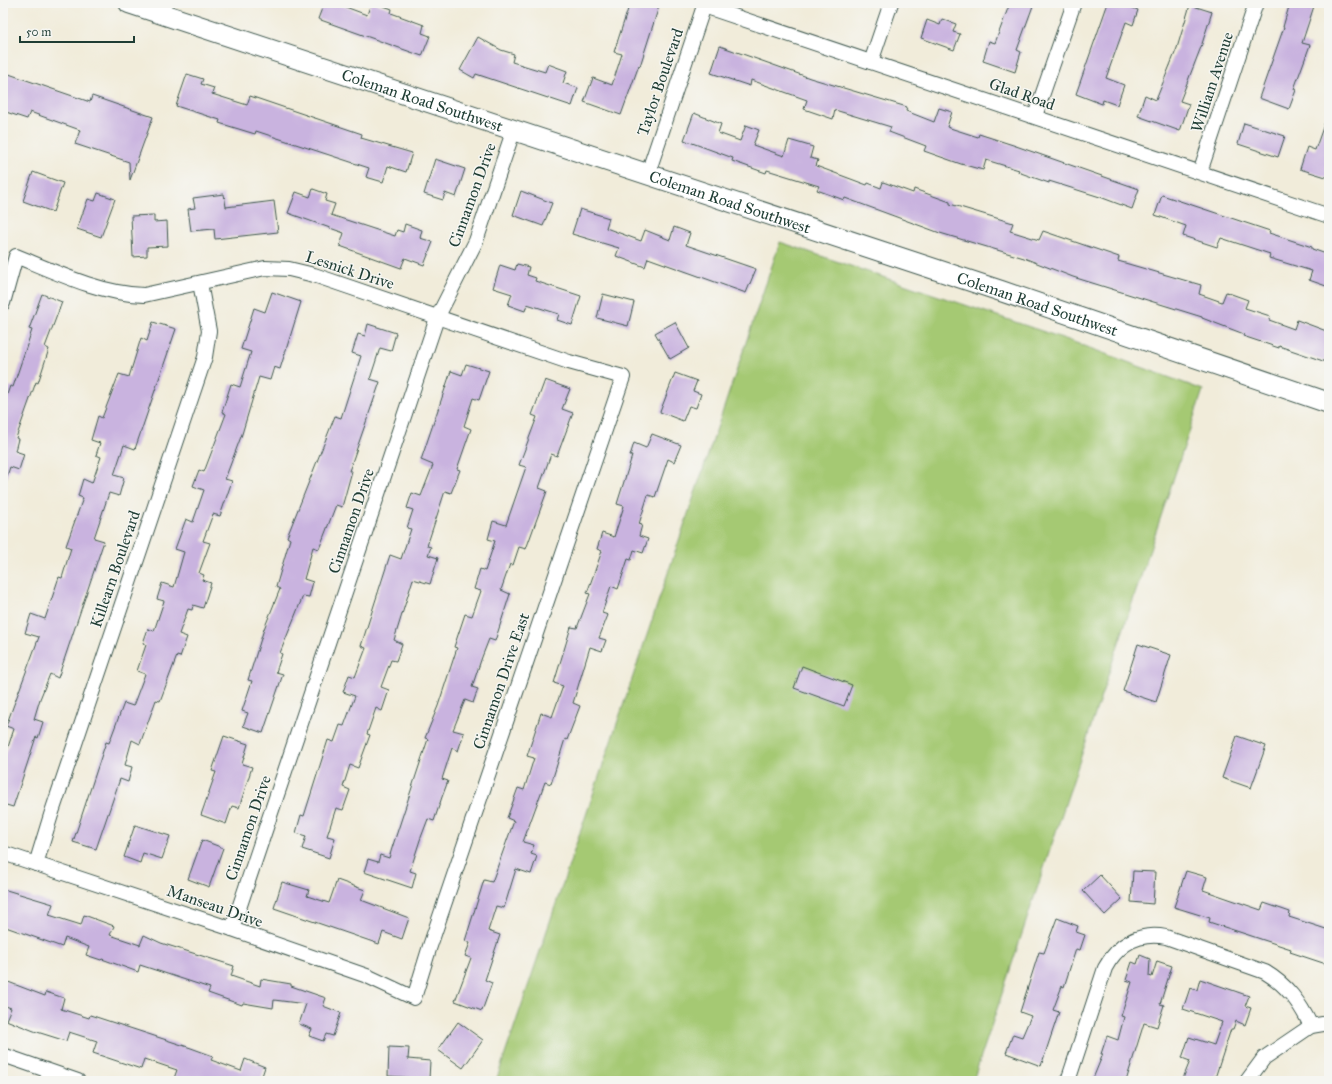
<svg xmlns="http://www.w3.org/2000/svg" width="1332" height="1084" font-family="'IM FELL Great Primer',serif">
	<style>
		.green { fill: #a5c973; stroke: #628354 }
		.building { fill: #c9b3df }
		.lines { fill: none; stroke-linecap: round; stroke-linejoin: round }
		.street-casing { stroke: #3e574d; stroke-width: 16 }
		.secondary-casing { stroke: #3e574d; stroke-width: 22 }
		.street { stroke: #fff; stroke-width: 14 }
		.secondary { stroke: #fff; stroke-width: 20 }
		.labels { text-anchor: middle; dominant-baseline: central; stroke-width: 3; stroke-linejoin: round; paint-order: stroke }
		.street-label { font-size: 16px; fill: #1f3d34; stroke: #f6f6f2 }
	</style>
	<rect width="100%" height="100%" fill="#f6f6f2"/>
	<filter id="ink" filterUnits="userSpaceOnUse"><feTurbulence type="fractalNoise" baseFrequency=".025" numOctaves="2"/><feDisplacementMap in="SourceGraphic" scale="8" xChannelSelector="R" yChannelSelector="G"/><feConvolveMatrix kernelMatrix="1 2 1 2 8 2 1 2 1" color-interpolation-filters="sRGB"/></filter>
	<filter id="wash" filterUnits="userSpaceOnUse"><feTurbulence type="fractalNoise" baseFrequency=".012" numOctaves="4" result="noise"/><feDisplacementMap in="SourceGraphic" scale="16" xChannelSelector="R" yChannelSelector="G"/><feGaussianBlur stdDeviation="0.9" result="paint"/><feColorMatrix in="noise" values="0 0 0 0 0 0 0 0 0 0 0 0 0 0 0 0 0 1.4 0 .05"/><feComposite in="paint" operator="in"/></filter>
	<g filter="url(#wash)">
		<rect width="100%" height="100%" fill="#f1ecda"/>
		<path class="green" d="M780,242L1068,340L1203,390L973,1081H496Z"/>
		<g id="blocks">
			<g class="building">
				<path d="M324,3H335L367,15L371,3H375L392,9L391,13L424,25L422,33L430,36L422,56L318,19Z"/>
				<path d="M630,3H660L640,66L639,65L621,115L584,102L593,78L612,85L622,54L614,52Z"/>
				<path d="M1010,3H1034L1017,50L1021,52L1015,72L983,61L989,41L995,43Z"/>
				<path d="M1108,3H1132L1130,7L1138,10L1133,25L1126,22L1106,78L1124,85L1117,105L1103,100L1102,104L1076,94Z"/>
				<path d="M1290,3H1315L1302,43L1310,45L1294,89L1296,90L1289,109L1259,98L1284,27H1283Z"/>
				<path d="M1190,5L1212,12L1201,47L1180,101L1189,104L1180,131L1138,116L1145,95L1156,100L1177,48Z"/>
				<path d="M942,19L956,24L953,32L960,34L954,50L921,38L927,20L940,25Z"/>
				<path d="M478,37L501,50L514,54L512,62L545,72L548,64L567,71L563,83L578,88L572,106L476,74L474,78L460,70Z"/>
				<path d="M720,46L810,78L907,107L906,111L934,122L939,108L952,112L947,127L978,137L979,134L1013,145L1139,189L1132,209L1100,197L1049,181V183L1018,172L1019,170L986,160L983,170L961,164L924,151L926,146L889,132L891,127L835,110L833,119L804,109L807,100L751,80L750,86L711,73Z"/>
				<path d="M3,72L90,102L92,96L153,117L130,180L129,162L75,144L80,130L30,112L27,119L3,111Z"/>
				<path d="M187,74L203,79L201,84L214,88L212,94L247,105L250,96L362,134L361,138L412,153L406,172L388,166L383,182L366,177L369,168L256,131L255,134L219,123L220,120L176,106Z"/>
				<path d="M694,113L721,124L718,133L740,141L746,125L759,130L753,145L784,156L789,140L813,147L810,158L818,160L816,166L867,185L868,183L881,188L883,182L913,193L914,189L950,202V204L1013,223L1010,231L1039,240L1043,231L1119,257L1118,261L1201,285L1199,294L1222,302L1226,292L1248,300L1245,308L1270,316L1269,320L1294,329L1297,320L1329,332V363L1279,346V348L1243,336L1244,334L1202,318V317L1073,277L1024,258L940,233L845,198L844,200L817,190L819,186L767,170L766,173L732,161L733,158L684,140Z"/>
				<path d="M1327,116H1329V178L1300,169L1307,147L1315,150Z"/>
				<path d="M1244,123L1285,136L1278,157L1238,144Z"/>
				<path d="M435,159L465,169L456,197L445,193L443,200L424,194Z"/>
				<path d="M33,172L63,183L53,212L23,201Z"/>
				<path d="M313,189L327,194L325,201L335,204L331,215L395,236L397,230L403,232L405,224L422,230L420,238L433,242L424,265L405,258L401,268L340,246L344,233L288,213L296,192L310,197Z"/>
				<path d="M521,191L552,203L543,226L513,215Z"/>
				<path d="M98,193L115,199L101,237L77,229L88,199L95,201Z"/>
				<path d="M224,194L226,207L274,201L278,232L215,239L214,229L191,231L188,209L195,208L193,198Z"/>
				<path d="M1162,195L1270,231L1269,233L1312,247V249L1329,255V287L1309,280L1312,271L1269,258L1270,254L1221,238L1217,247L1183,236L1186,226L1155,215Z"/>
				<path d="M580,209L609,218L606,228L641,241L645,230L670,240L674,227L690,233L686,245L756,269L746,293L648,258L645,267L616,256L619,248L572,234Z"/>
				<path d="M154,215V222L167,221L168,246L147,247V256L133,257L131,216Z"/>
				<path d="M517,264L529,267L527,275L536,278L535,281L581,296L572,325L557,320L559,314L527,304L525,311L508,305L512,294L493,288L500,265L515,270Z"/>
				<path d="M272,292L301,302L280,369L274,367L270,380L259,377L242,434L225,479L232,481L220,516L213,514L203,541L210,543L199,573L204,575L202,580L211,583L203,608L193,605L192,610L188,609L179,634L187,637L180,657L177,656L160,701L156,700L140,744L132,740L125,765L132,767L128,782L120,779L96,849L73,842L106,742L109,743L124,703L133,706L145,674L137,671L146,645L143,643L148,629L154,631L164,601L157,599L162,583L174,587L184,552L175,549L186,519L193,522L204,490L193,486L199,470L204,472L226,414L222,412L231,384L240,387L251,352L241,349L254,308L265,312Z"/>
				<path d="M42,294L62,302L45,347L49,349L38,383L36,382L16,438L18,439L15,451L24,454L19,470L10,467L6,479H3V406L10,386L13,387L32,330L29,329Z"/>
				<path d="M603,294L634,302L628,326L597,318Z"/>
				<path d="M153,322L176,329L135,449L124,445L114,475L124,478L119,496L109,493L94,538L104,541L58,678L50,674L40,699L34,719L43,722L38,738L36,737L13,807L3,804V762L14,729L6,726L39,637L25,633L31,614L45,619L59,577L62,578L71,548L66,546L83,498L78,496L83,479L92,483L101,457L96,455L100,443L91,440L98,416L102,418L119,374L129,377L141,338L147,341Z"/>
				<path d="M675,322L689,348L670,359L655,333Z"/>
				<path d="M368,324L396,333L391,351L380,348L370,379L380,382L349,471H352L342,507L336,505L319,549L313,547L304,579L313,582L309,597L303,596L280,653L282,654L276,672L283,674L263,733L243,726L248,713L242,711L252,681L248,680L264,629L280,589L276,587L290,539L287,537L335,416L341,418L361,356L352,353L358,334L365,336Z"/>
				<path d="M466,364L489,371L479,400L473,398L464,426L471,429L457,469L460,470L451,493L445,491L427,546L431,547L428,555L438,558L430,584L413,579L394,640L402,644L396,661L391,660L381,687L389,690L382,711L376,708L367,734L370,735L358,768L350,765L343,787L350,790L343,810L336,808L327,836L335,838L329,858L302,849L306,836L296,833L301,815L304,816L328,740L334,742L340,725L344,726L355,696L343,692L349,675L355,677L366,648L361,646L390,555L401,559L411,529L407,528L413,510L407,508L412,493L421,496L433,465L421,460L451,371L462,375Z"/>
				<path d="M675,373L697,381L693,391L701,394L696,408L689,406L683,421L660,412Z"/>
				<path d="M545,380L570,389L562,409L573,413L557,456L551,454L539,488L547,491L526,549L519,547L513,565L510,564L501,590L510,594L495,641L489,639L482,657L472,687L478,689L473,703L465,700L453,730L464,733L458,751L452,748L442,779L448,781L442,797L434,821L428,819L420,840L410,871L416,873L412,888L364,872L368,859L378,862L380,855L389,858L393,845L428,739L425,738L438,706L457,648L454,647L465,614L472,616L481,591L474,589L480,569L485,571L495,541L488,539L493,521L506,525L526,467L519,465L537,417L532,415Z"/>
				<path d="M652,434L681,445L674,462L668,459L655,497L648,495L639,524L642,525L639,536L648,539L643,553L634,550L631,560L628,559L618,589L611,586L602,613L608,615L599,638L606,640L602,651L590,647L573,703L580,706L567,740L565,739L551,784L545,782L523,842L534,845L531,854L537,856L531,874L516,869L504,908L496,906L488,931L500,935L485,980L492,983L482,1011L455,1001L471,958L465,956L470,943L465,941L484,880L492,882L514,821L507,818L518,788L524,790L534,758L527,756L541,713L552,717L563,686L554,683L571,627L577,628L590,594L587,593L602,551L597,549L602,533L614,537L624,506L617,504L632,456H630L634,443L646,448Z"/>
				<path d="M1138,644L1171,655L1156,702L1123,691Z"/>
				<path d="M802,666L852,685L844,706L794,688Z"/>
				<path d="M224,736L248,744L242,764L252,767L239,808L232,806L226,824L201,815L216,772L212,771Z"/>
				<path d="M1237,736L1266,746L1251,788L1222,778Z"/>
				<path d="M135,825L170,836L162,859L143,853L140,863L124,857Z"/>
				<path d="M202,840L223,848L209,887L188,879Z"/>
				<path d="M1133,871L1155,872L1153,904L1131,902Z"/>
				<path d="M1186,871L1207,877L1203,890L1261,910L1264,903L1290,912L1289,917L1329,930V965L1290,952L1291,949L1209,922L1210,918L1174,907Z"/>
				<path d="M1100,875L1122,899L1105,915L1083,891Z"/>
				<path d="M337,880L365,890L361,900L409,918L402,939L383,932L379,944L274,908L282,882L309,890L307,896L329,903Z"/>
				<path d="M3,889L53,904L49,915L81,925L84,915L114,926L110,935L140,945L144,935L161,943L234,966L231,976L260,986L261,979L291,984V986L326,998L323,1006L341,1013L333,1036L326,1034L323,1041L309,1036L312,1029L299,1024L306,1004L274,1000L273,1008L243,1003L242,1005L208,993L210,988L140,965L138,972L102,959L101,960L86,955L89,947L65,938L62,947L3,926Z"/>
				<path d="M1057,918L1078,926L1076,932L1085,935L1080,950L1076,949L1064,987L1062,986L1053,1010L1059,1012L1041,1066L1006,1053L1013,1034L1022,1037L1031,1016L1020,1012L1039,952L1044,953Z"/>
				<path d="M1140,955L1150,959L1149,976L1152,977L1157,961L1172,966L1160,1004L1164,1005L1157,1027L1144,1023L1126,1081H1092L1103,1054H1101L1107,1036L1118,1040L1124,1017L1121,1016L1132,982L1126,980L1132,962L1137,964Z"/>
				<path d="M1200,979L1249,996L1245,1006L1251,1008L1245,1025L1236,1021L1233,1029H1231L1214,1081H1182L1190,1061L1182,1058L1189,1037L1214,1045L1222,1022L1183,1009L1190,988L1197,990Z"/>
				<path d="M3,980L45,996L46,992L64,998L61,1009L89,1018L90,1015L191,1048L213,1056L211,1060L241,1071L245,1059L265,1067L261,1079L264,1081H173L177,1070L144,1059L141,1069L93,1053L97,1041L69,1032L66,1041L34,1031L6,1020L11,1008L3,1005Z"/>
				<path d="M458,1022L483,1040L463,1068L438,1050Z"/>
				<path d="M389,1047L409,1048L408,1059L430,1061L429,1079L388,1076Z"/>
			</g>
		</g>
	</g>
	<g filter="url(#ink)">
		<use href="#blocks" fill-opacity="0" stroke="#3e574d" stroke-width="1"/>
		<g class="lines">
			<defs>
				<g id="street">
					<path d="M704,6L1329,216"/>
					<path d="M871,62L891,3"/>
					<path d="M1035,116L1074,3"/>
					<path d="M1200,172L1256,3"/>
					<path d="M648,173L705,3"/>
					<path d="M3,303L16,256C55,272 101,294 144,295L265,268L289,269L314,275L569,362L623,377L430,946L414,998L367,976L232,929L3,853"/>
					<path d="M36,864L51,815L205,357L209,331L200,283"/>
					<path d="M232,929L437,318L476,241L514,129"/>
					<path d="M3,1055L78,1081"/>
					<path d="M1068,1081L1105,968C1118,944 1139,932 1166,937L1265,972C1287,985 1300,1003 1311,1026"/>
					<path d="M1247,1081L1264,1058L1311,1026L1329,1023"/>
				</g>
				<g id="secondary">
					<path id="s1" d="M129,3L1001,291L1329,403"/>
				</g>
			</defs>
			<use href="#street" class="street-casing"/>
			<use href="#secondary" class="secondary-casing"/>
			<use href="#street" class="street"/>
			<use href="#secondary" class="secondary"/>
		</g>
	</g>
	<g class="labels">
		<g class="street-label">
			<text transform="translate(660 82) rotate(-71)">Taylor Boulevard</text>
			<text transform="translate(1212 82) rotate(-72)">William Avenue</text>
			<text transform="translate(1022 94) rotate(19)">Glad Road</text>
			<text stroke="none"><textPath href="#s1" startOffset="309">Coleman Road Southwest</textPath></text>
			<text transform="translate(472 195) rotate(-70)">Cinnamon Drive</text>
			<text stroke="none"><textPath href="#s1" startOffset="633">Coleman Road Southwest</textPath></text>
			<text transform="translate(350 270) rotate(18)">Lesnick Drive</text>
			<text stroke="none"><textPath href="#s1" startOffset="957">Coleman Road Southwest</textPath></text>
			<text transform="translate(351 521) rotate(-71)">Cinnamon Drive</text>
			<text transform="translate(115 569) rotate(-71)">Killearn Boulevard</text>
			<text transform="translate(501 681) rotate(-71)">Cinnamon Drive East</text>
			<text transform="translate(248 828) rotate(-71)">Cinnamon Drive</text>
			<text transform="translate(215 906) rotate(19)">Manseau Drive</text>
		</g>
	</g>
	<rect width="1332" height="1084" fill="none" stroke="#f6f6f2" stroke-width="16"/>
	<path d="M20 36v6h114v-6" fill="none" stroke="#1f3d34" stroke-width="2"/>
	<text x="26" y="36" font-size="12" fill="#1f3d34" stroke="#f6f6f2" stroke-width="3" paint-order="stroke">50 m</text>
</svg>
